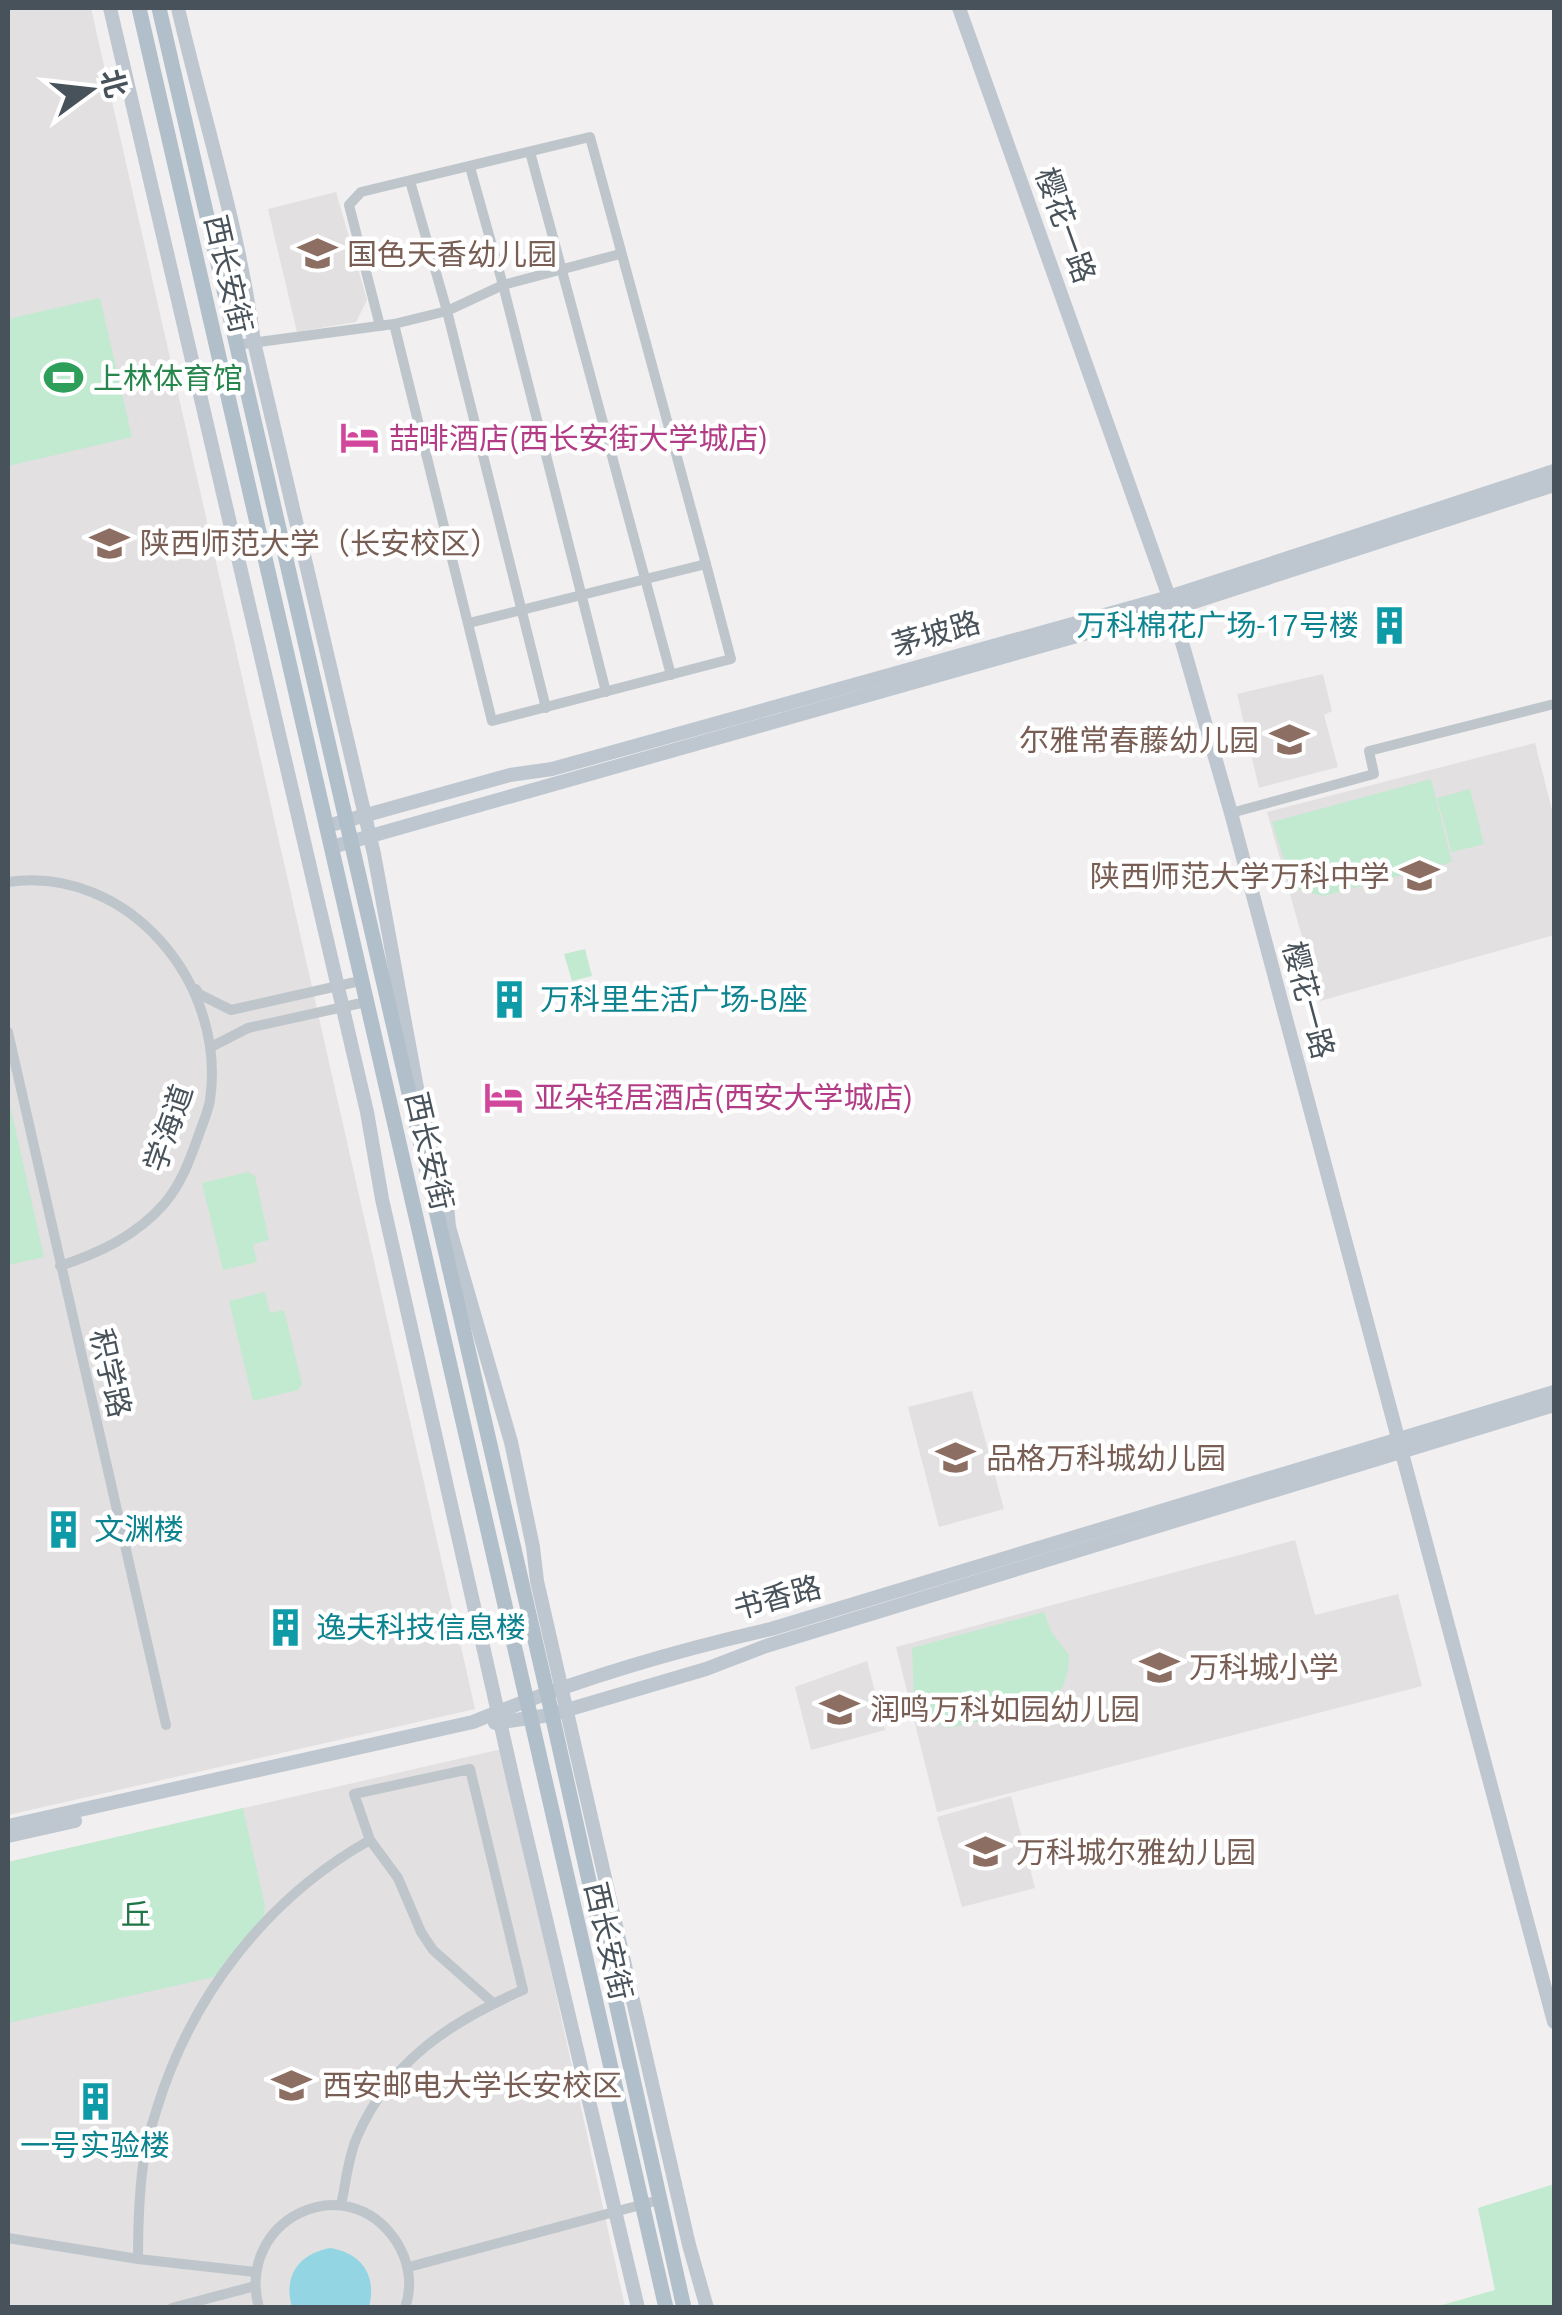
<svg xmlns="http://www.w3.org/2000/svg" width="1562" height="2315" font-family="Ubuntu,'Noto Sans SC',sans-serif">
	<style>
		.education { fill: #e2e0e0 }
		.green { fill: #c1ead0 }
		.water { fill: #93d5e3 }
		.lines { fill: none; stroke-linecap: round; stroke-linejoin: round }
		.street { stroke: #bec6cc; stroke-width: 10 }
		.secondary { stroke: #bec7d0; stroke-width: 14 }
		.primary { stroke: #b1bfca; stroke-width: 15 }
		.labels { text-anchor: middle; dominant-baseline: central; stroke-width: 9; stroke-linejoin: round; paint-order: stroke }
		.street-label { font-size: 30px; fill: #48525a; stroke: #fff }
		.education-label { font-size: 30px; fill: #785e54; stroke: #fff; text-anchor: start }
		.leisure-label { font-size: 30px; fill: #27864d; stroke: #fff; text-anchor: start }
		.hotel-label { font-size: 30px; fill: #b23c85; stroke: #fff; text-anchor: start }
		.culture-label { font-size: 30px; fill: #0d838f; stroke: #fff; text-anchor: start }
		.park-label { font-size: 30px; fill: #207448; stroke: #fff }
	</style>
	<rect width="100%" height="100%" fill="#f1efef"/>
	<g class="education">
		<path d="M8,8H91L475,1709L8,1815Z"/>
		<path d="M336,192L367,300L356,322L297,332L268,209Z"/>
		<path d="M1323,674L1332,711L1324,715L1338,767L1259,788L1237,694Z"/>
		<path d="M1535,743L1554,818V935L1320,1001L1267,812Z"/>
		<path d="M972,1391L1004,1509L939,1527L908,1407Z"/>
		<path d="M1295,1540L1315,1615L1398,1594L1422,1686L937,1812L896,1647Z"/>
		<path d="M867,1661L885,1730L811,1750L795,1687Z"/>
		<path d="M502,1749L625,2307H8V1862Z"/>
		<path d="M1011,1796L1035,1888L962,1907L937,1817Z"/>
	</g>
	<g class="green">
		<path d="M100,298L132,437L8,466V319Z"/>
		<path d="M1431,779L1452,862L1323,896L1300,890L1290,878L1272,822Z"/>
		<path d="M1470,789L1484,844L1452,852L1437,798Z"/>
		<path d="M585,949L592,976L572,981L564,954Z"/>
		<path d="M8,1096L44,1257L8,1265Z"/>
		<path d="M248,1172L255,1176L269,1240L253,1244L257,1262L223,1270L202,1183Z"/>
		<path d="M265,1292L270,1313L284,1310L302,1384L298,1390L253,1401L229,1301Z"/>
		<path d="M1044,1612L1051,1631L1069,1655C1068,1679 1064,1694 1042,1706L949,1728L931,1722L914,1695L912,1648Z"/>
		<path d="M243,1808L265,1906L263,1922L219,1976L8,2023V1862Z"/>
		<path d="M1554,2184V2307H1435L1495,2290L1478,2208Z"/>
	</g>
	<path class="water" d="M330,2248C362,2253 377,2276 369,2307H292C283,2277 298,2254 330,2248Z"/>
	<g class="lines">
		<g class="street">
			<path d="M530,152L671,675"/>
			<path d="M470,167L503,285L606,692"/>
			<path d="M410,181L447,311L546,708"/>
			<path d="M394,324L492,721L731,659L706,564"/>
			<path d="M380,326L349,205L361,192L590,137L706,564L469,623"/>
			<path d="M236,345L394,324L447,311L503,285L620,254"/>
			<path d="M1231,813L1374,774L1369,751L1554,704"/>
			<path d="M8,882C129,865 227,984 210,1100C208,1112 202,1125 198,1137C189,1162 181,1184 164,1204C136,1236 99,1253 60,1266"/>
			<path d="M196,989L199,994L231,1010L360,981"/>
			<path d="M8,1032L166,1725"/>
			<path d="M211,1047L248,1028L366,1002"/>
			<path d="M341,2205C346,2183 348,2157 357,2137C390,2061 450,2022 523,1990L470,1769L354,1794L370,1840L398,1878L421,1932L433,1950L493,2003"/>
			<path d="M8,2238L138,2259L255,2272"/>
			<path d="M138,2259C138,2223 139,2187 145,2152C147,2137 153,2123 157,2108C192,1995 267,1898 370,1840"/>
			<path d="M409,2267L659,2200"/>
			<path d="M172,2308L255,2286"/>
			<path d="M259,2308C235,2220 346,2165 396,2241C409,2261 413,2285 405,2308"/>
		</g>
		<g class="secondary">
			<path d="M110,8L367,1112L382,1199L515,1788L638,2308"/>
			<path d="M178,8C204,120 239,228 254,342L374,854L417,1088L446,1195L449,1227L511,1442L533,1547L537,1581L689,2245L707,2308"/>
			<path d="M959,8L1169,597L1231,813L1554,2022"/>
			<path d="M327,826L510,775L552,769L1169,597L1554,471"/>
			<path d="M332,847L1172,609L1554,485"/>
			<path d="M495,1723L550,1715L706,1669L766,1646L1554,1405"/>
			<path d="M8,1826L473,1722C569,1682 669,1652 771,1629L1554,1392"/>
			<path d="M8,1836L75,1821"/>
		</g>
		<g class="primary">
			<path d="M139,8L666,2308"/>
			<path d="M159,8L547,1692L684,2308"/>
		</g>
	</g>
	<defs>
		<symbol id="school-bare" viewBox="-9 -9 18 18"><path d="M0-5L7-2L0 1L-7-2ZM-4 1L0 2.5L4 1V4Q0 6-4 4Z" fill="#8d6e63" stroke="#fff" stroke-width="2.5" paint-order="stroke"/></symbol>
		<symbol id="stadium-bare" viewBox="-9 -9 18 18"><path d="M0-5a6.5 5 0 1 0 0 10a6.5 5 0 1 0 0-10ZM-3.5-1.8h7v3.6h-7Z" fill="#2e9e5b" stroke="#fff" stroke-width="2.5" paint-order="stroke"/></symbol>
		<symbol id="hotel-bare" viewBox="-9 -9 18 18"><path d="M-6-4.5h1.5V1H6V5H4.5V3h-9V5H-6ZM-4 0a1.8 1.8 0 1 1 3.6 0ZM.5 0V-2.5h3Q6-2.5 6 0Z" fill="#d1479c" stroke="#fff" stroke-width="2.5" paint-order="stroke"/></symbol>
		<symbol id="university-bare" viewBox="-9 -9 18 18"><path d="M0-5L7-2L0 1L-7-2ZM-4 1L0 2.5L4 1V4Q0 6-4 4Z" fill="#8d6e63" stroke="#fff" stroke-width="2.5" paint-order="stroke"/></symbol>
		<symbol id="building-bare" viewBox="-9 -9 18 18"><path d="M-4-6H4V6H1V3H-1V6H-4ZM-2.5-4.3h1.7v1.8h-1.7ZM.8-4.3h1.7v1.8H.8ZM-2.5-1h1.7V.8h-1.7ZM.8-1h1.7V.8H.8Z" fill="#0f9aa8" stroke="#fff" stroke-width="2.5" paint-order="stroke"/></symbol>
	</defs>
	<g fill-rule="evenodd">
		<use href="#school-bare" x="290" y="226" width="55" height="55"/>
		<use href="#stadium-bare" x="36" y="350" width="55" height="55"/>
		<use href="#hotel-bare" x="332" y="410" width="55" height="55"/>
		<use href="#university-bare" x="82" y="516" width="55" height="55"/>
		<use href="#building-bare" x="1362" y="598" width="55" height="55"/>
		<use href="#school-bare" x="1262" y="712" width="55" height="55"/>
		<use href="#school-bare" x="1392" y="848" width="55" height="55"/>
		<use href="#building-bare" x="482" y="972" width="55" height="55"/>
		<use href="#hotel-bare" x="476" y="1070" width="55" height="55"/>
		<use href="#school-bare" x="928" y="1430" width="55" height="55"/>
		<use href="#building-bare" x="36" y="1502" width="55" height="55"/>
		<use href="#building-bare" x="258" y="1600" width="55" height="55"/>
		<use href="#school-bare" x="1132" y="1640" width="55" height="55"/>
		<use href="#school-bare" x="812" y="1682" width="55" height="55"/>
		<use href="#school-bare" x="958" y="1824" width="55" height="55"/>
		<use href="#university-bare" x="264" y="2058" width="55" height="55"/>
		<use href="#building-bare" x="68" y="2074" width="55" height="55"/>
	</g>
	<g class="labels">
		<g class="street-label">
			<text transform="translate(1066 225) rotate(70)">樱花一路</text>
			<text transform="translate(229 274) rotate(77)">西长安街</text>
			<text transform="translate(936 633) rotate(-16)">茅坡路</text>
			<text transform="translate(1309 1000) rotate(75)">樱花一路</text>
			<text transform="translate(168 1128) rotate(-71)">学海道</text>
			<text transform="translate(430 1151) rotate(77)">西长安街</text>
			<text transform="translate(111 1373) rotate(77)">积学路</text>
			<text transform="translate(777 1597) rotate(-15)">书香路</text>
			<text transform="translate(609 1941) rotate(77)">西长安街</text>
		</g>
		<g class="education-label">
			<text x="347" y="254">国色天香幼儿园</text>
			<text x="140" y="543">陕西师范大学（长安校区）</text>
			<text x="1259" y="740" text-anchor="end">尔雅常春藤幼儿园</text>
			<text x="1390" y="876" text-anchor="end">陕西师范大学万科中学</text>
			<text x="986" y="1458">品格万科城幼儿园</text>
			<text x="1189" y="1667">万科城小学</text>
			<text x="870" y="1709">润鸣万科如园幼儿园</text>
			<text x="1016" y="1852">万科城尔雅幼儿园</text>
			<text x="322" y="2085">西安邮电大学长安校区</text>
		</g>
		<g class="leisure-label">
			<text x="93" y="378">上林体育馆</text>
		</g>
		<g class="hotel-label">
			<text x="389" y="438">喆啡酒店(西长安街大学城店)</text>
			<text x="534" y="1097">亚朵轻居酒店(西安大学城店)</text>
		</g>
		<g class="culture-label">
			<text x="1359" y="625" text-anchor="end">万科棉花广场-17号楼</text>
			<text x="540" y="999">万科里生活广场-B座</text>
			<text x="94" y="1529">文渊楼</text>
			<text x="316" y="1627">逸夫科技信息楼</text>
			<text x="95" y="2145" text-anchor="middle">一号实验楼</text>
		</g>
		<g class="park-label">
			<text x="136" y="1914">丘</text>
		</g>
	</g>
	<rect width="1562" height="2315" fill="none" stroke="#48525a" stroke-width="20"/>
	<g transform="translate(90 90) rotate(75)" stroke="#ffffff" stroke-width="8" paint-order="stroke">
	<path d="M0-8L18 38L0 25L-18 38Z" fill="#48525a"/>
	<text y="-15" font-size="28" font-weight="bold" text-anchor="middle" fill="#48525a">北</text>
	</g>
</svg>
